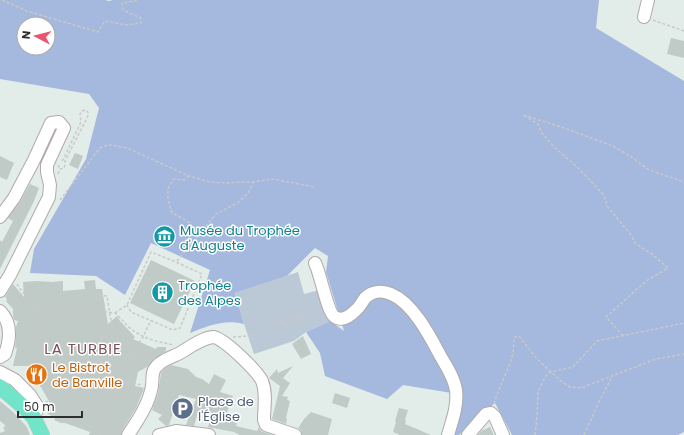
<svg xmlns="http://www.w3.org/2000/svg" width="684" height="435" font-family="Poppins,sans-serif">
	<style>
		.green { fill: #a5b8de; fill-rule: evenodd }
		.cemetery { fill: #bbc8d6 }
		.building { fill: #c0cac7 }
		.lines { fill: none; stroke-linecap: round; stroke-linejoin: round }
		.minor-casing { stroke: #b1a8aa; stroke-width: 14 }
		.major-casing { stroke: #c9c9c9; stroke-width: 16 }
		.path { stroke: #c9c9c9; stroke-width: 1.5; stroke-dasharray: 3 2; stroke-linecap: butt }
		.minor { stroke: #fff; stroke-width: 12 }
		.major { stroke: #71e4ca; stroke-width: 15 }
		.labels { text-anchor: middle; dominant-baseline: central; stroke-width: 3; stroke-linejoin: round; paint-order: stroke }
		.culture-label { font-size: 13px; fill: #0d838f; stroke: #fff; text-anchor: start }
		.food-label { font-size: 13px; fill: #c56008; stroke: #fff; text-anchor: start }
		.service-label { font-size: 13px; fill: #4e5e75; stroke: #fff; text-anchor: start }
		.quarter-label { font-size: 15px; letter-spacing: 1px; fill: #7b5259; stroke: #fff }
	</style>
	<rect width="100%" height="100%" fill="#e2ede9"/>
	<path class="green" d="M0,0H105L109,1L113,0H599L596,28L684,81V432L678,435H512L495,403L459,435H455L458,394L403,385L387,399L325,376L320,353L306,332L330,321L344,331L326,272L328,256L315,248L287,276L235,293L244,324C224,319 208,326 190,333L210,270L151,243L125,295L96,276L30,273L34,249L86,159L99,108L89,94L0,79ZM24,24H48V48H24Z"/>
	<path class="cemetery" d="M298,272L304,294L319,290L330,321L306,332L294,341L254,354L244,324L235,293Z"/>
	<g class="building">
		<path d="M671,38L684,41V58L667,54Z"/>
		<path d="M75,153L83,156L78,169L69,165Z"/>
		<path d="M0,156L14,163L7,180L0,177Z"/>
		<path d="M30,184L39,188L34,201L0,269V240L2,242L13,221L8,218L20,202Z"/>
		<path d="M161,228L175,234L168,247L154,241L153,235L155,231Z"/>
		<path d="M151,260L195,281L174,324L130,303Z"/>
		<path d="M95,280L96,289H102L108,324L117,316L120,321L135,337L133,339L156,349L157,347H166V351L155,358L150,363L147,367L138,372L135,386L144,388L143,391L136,408L122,431L121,435H89L90,432L65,423H61L54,420L55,418L47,413L50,403L29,366H13L17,348H15L16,338V327L18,321L14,320L13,316V309L6,301L7,299L5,297L13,284L24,297L23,282L37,281L52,282L63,281V291L85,289L84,281Z"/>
		<path d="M303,336L311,354L301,359L292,344Z"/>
		<path d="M171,365L188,369L196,377L202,379L209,384L214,374L226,380L220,392L233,396L226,415L236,416V420H237L236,426L257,431L259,427L261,431L272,435H240L234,432L208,427L211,416L198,412L194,426L186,425L196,399L179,395L169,425L166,426L158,419L162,415L152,410L158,394L161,373L164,369Z"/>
		<path d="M293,366L283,378L290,383L282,396L288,397L287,400L290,401L286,418L287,419L286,424L272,419L280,386L269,378L277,369L278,373Z"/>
		<path d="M335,393L350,398L347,408L332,403Z"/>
		<path d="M0,401L13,412L27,427L30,435H0V433L5,431L3,427L6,426L0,421Z"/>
		<path d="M399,408L408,410L405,420L406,421L405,424L431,435H400L393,432L396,422L395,421Z"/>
		<path d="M311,412L332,419L328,435H302L301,430L298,428L299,427L304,419Z"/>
		<path d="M490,427L494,435H478L481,431Z"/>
	</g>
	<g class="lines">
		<defs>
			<g id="minor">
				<path d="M644,17L648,0"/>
				<path d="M0,217L14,198L34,160L51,123L59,122L64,128L47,165V172L50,185L49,197L10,275L0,291"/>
				<path d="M315,263C321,275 327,312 335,317C342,322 351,315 356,310C360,307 362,302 365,298C372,291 382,290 391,294C413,303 430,336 441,357C447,367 454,378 456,390C458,406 452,421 448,435"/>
				<path d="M0,311C12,323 10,340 5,354L0,357"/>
				<path d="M0,372L15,380L30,395L37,406L36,412L34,418"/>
				<path d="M128,435C138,420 149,404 152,386C153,379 151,371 157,366C163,359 173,357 180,353C190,347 202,338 213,337C223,337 258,372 262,381C267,393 264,408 264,420L266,425L295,435"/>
				<path d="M159,435L176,431L209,435"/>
				<path d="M468,435L486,414L491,413L495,417L503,435"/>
			</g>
			<path id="major" d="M0,387L27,410L34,418L42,435"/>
		</defs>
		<use href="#minor" class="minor-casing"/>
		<use href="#major" class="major-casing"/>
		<g class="path">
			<path d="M2,0L27,11L98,32L105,21L126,25L141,23V18L123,10L122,3L129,2L137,0"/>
			<path d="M653,20L684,31"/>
			<path d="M58,165L60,169"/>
			<path d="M58,174L60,169L64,168L65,165V161L88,116V112L85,110L82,111L80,114L81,122L63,160L60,161"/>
			<path d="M189,176L184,180L174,179C172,182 168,186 168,190C167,197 170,207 172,213L184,219L190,223L194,230L200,234"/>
			<path d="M60,200L100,148L107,145H111L127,148L189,176L210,182L225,183L248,182H253L272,179L315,187"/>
			<path d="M177,261L216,214L239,202L249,192L253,182"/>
			<path d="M17,284C22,293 31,299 34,308L75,310L92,312L99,311L115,313C121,318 125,324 131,329C144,339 158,342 174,345"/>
			<path d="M38,308L43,334L42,345L50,368L61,383L65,395L68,399L87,409L107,417"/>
			<path d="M95,311V295L107,296C110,313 110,330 123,344C126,347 129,350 133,352C138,354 145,355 151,356"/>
			<path d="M115,313L127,305L151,252L176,262L202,274L180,328L173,330L131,312L127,305"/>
			<path d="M282,323V319L301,312L304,314"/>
			<path d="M623,336L606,317L646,281L668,268L652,254L635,243L631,235L607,206L604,195L576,166L553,146L542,133L538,124L523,115L561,127L613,146L633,158L649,170L684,182"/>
			<path d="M233,337L248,336L282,323L285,326L303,319L305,314L317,310L318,308"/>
			<path d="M100,340L114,332"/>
			<path d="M95,354L111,376L141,385"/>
			<path d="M115,394L135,401"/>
			<path d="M45,402L49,401L63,390L75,375L91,362L101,346L100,340L92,312"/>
			<path d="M494,404C499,386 509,370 513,353C514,347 513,342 515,337L519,336L537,359L562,382L570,387L581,388L656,359L684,354"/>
			<path d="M105,425L117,435"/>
			<path d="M101,435L115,394L129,358L143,337L151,320"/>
			<path d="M535,435L537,417L538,392L545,377L551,372L573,367L597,341L684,323"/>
			<path d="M584,435L598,404L613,375"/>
		</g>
		<use href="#minor" class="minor"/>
		<use href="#major" class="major"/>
	</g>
	<defs>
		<symbol id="museum-disc" viewBox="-11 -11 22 22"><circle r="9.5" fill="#0f9aa8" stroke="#fff"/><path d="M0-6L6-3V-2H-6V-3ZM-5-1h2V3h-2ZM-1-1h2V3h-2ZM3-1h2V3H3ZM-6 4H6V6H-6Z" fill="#fff"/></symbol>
		<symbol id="building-disc" viewBox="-11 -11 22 22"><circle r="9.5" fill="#0f9aa8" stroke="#fff"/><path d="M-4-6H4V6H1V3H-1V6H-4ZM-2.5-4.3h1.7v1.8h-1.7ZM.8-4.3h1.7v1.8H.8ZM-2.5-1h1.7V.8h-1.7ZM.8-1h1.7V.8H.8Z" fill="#fff"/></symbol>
		<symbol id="restaurant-disc" viewBox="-11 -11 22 22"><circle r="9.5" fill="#e8710a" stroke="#fff"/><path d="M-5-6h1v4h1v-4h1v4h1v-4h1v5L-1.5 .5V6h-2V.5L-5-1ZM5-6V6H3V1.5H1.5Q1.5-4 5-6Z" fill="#fff"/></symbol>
		<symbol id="parking-disc" viewBox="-11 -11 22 22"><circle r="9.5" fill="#5c6f8a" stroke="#fff"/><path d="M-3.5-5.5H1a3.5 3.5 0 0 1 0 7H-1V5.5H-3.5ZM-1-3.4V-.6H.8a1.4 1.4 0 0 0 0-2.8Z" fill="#fff"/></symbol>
	</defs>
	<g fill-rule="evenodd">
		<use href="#museum-disc" x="152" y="224" width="25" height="25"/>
		<use href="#building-disc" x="150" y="280" width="25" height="25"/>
		<use href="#restaurant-disc" x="24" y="362" width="25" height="25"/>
		<use href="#parking-disc" x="170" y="396" width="25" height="25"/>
	</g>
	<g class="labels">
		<g class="culture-label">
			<text x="180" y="230">Musée du Trophée<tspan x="180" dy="15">d'Auguste</tspan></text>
			<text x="178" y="285">Trophée<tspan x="178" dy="15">des Alpes</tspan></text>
		</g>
		<g class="food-label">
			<text x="52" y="367">Le Bistrot<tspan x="52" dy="15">de Banville</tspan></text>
		</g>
		<g class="service-label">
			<text x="198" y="401">Place de<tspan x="198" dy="15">l'Église</tspan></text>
		</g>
		<g class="quarter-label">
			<text x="83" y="348">LA TURBIE</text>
		</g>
	</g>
	<g transform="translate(36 36) rotate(277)"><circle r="19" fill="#ffffff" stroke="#ababab"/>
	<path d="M0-3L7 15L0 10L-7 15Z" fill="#e9546f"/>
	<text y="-6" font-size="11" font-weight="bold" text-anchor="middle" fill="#2e2e2e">N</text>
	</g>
	<path d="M18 411v6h64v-6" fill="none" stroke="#2e2e2e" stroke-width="2"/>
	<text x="24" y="411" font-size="12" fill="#2e2e2e" stroke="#ffffff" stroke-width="3" paint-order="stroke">50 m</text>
</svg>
